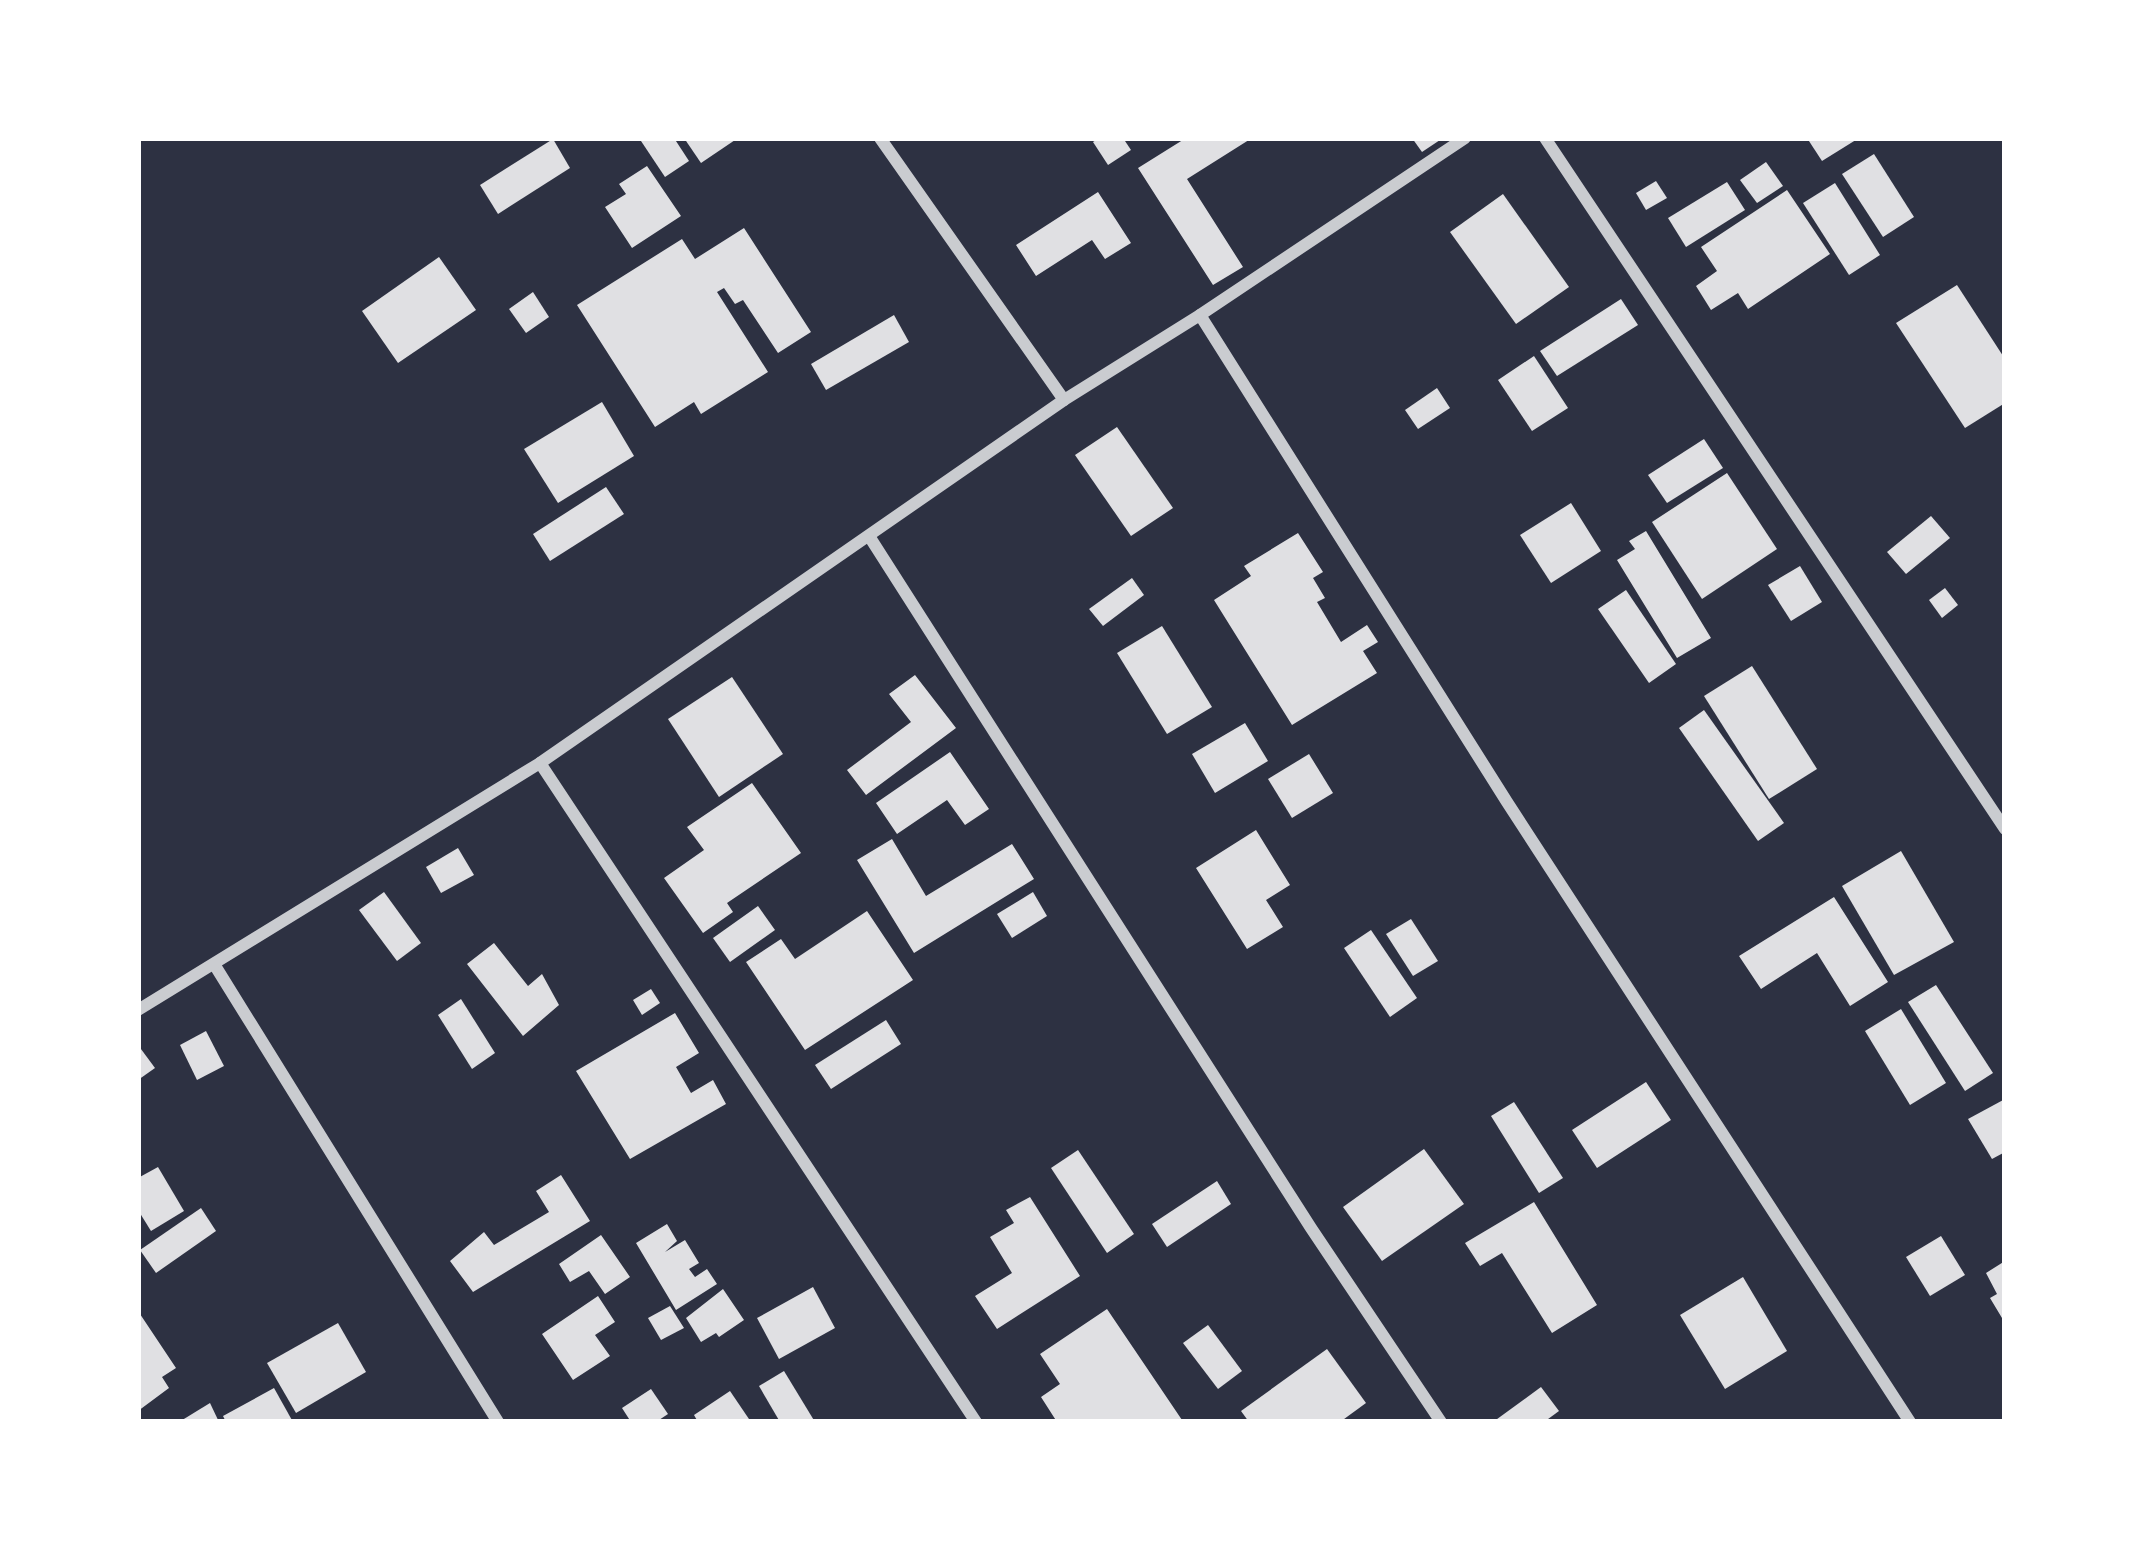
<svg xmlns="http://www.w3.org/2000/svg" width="2143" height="1560" font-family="Barlow,sans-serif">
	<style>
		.building { fill: #e0e0e3 }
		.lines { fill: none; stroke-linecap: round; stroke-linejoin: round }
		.minor { stroke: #caccd0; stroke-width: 12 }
	</style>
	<rect width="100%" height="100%" fill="#2d3142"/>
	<g class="building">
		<path d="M639,138H674L689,161L665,177Z"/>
		<path d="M684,138H738L701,163Z"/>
		<path d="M1099,138H1123L1131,150L1108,165L1093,142Z"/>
		<path d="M1186,138H1252L1187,179L1243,267L1213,285L1138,168Z"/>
		<path d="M1412,138H1443L1422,152Z"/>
		<path d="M1807,138H1859L1822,161Z"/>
		<path d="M553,139L570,168L498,214L480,185Z"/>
		<path d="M1874,154L1914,217L1883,237L1842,174Z"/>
		<path d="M1766,162L1783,186L1757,203L1740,180Z"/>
		<path d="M647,166L681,216L632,248L605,207L626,194L619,184Z"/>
		<path d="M1656,181L1667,198L1646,210L1636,193Z"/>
		<path d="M1727,182L1745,210L1686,247L1668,218Z"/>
		<path d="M1835,183L1880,255L1849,275L1803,203Z"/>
		<path d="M1787,190L1830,254L1748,309L1738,293L1711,310L1696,286L1717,271L1701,247Z"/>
		<path d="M1098,192L1131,243L1105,259L1092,240L1036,276L1016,245Z"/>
		<path d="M1503,194L1569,287L1516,324L1450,232Z"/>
		<path d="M744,228L811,332L778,353L743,300L735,304L724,288L717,292L768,372L701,414L694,402L655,427L577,305L682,239L695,259Z"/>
		<path d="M439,257L476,310L398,363L362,311Z"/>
		<path d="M1957,285L2005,359V403L1965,428L1896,323Z"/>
		<path d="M533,292L549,317L526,333L509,309Z"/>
		<path d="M1621,299L1638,325L1557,376L1540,351Z"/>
		<path d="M894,315L909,342L826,390L811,364Z"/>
		<path d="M1534,356L1568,408L1532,431L1498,380Z"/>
		<path d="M1437,388L1450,408L1418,429L1405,410Z"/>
		<path d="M602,402L634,456L558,503L524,449Z"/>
		<path d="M1117,427L1173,508L1131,536L1075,455Z"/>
		<path d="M1704,439L1723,468L1667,503L1648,475Z"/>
		<path d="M1727,473L1777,549L1702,599L1652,522Z"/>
		<path d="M606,487L624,514L550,561L533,534Z"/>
		<path d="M1571,503L1601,551L1551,583L1520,535Z"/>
		<path d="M1931,516L1950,538L1906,574L1887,552Z"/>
		<path d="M1646,531L1711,638L1677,658L1617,560L1635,549L1629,541Z"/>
		<path d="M1298,533L1323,572L1313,578L1325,598L1317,602L1341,642L1367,625L1378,642L1363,651L1377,673L1292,725L1214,600L1251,576L1244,566Z"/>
		<path d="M1800,566L1822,602L1791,621L1768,585Z"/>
		<path d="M1132,578L1144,595L1103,626L1089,609Z"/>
		<path d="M1945,588L1958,605L1942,618L1929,600Z"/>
		<path d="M1626,590L1676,664L1649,683L1598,609Z"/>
		<path d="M1162,626L1212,707L1167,734L1117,653Z"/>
		<path d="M1752,666L1817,769L1769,799L1704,696Z"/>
		<path d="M915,675L956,728L866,795L847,770L911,722L889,694Z"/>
		<path d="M732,677L783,754L719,797L668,719Z"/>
		<path d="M1704,710L1784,823L1758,841L1679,728Z"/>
		<path d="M1245,723L1268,761L1215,793L1192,754Z"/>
		<path d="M950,752L989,809L965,825L947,800L897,834L876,803Z"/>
		<path d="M1309,754L1333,793L1292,818L1268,779Z"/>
		<path d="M752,783L801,853L727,903L733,912L703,933L664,878L704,850L687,827Z"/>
		<path d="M1256,830L1290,885L1266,900L1283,927L1247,949L1196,868Z"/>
		<path d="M892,839L926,896L1012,844L1034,879L914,953L857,860Z"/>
		<path d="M458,848L474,875L441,893L426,867Z"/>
		<path d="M1901,851L1954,942L1894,975L1842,886Z"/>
		<path d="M384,892L421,943L397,961L359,910Z"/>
		<path d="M1033,892L1047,916L1012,938L997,914Z"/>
		<path d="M1834,897L1888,982L1850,1006L1817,953L1761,989L1739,956Z"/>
		<path d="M758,906L775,930L730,962L713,938Z"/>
		<path d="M867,911L913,980L805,1050L746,962L781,939L795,959Z"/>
		<path d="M1411,919L1438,961L1413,976L1386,934Z"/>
		<path d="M1371,930L1417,998L1390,1017L1344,948Z"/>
		<path d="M494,943L528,986L542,974L559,1005L523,1036L467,964Z"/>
		<path d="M1936,985L1993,1073L1965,1091L1908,1002Z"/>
		<path d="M651,989L660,1003L642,1015L633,1000Z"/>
		<path d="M461,999L495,1053L472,1069L438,1015Z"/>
		<path d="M1901,1009L1946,1083L1910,1105L1865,1031Z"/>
		<path d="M675,1013L699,1053L676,1067L691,1093L713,1080L726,1104L630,1159L576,1071Z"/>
		<path d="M886,1020L901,1044L831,1089L815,1065Z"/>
		<path d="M206,1031L224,1066L197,1080L180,1045Z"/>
		<path d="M138,1045L155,1068L138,1080Z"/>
		<path d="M1646,1082L1671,1120L1597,1168L1572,1130Z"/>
		<path d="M2005,1099V1152L1992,1159L1968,1119Z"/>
		<path d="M1514,1102L1563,1178L1539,1193L1491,1116Z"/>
		<path d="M1424,1149L1464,1204L1382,1261L1343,1207Z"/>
		<path d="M1078,1150L1134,1234L1107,1253L1051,1168Z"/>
		<path d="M158,1167L184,1211L151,1231L138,1210V1178Z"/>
		<path d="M561,1175L590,1221L473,1292L450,1261L484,1232L494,1245L549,1212L536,1191Z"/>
		<path d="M1217,1181L1231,1204L1167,1247L1152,1224Z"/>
		<path d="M1030,1197L1080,1276L997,1329L975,1296L1012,1273L990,1237L1014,1223L1006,1210Z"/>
		<path d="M1534,1202L1597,1305L1552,1333L1502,1253L1480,1266L1465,1243Z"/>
		<path d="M201,1208L216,1231L156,1273L140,1250Z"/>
		<path d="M667,1224L677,1241L665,1252L685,1240L699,1263L689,1269L695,1277L707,1269L717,1284L676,1310L636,1243Z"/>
		<path d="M601,1235L630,1277L605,1294L589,1271L570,1282L559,1264Z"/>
		<path d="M1941,1236L1965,1275L1930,1296L1906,1257Z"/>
		<path d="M2005,1261V1323L1990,1298L1997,1294L1986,1273Z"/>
		<path d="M1743,1277L1787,1351L1725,1389L1680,1315Z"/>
		<path d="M813,1287L835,1328L779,1359L757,1318Z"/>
		<path d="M723,1289L744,1320L719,1337L716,1333L701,1342L686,1318Z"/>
		<path d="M598,1296L615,1322L595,1335L610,1356L573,1380L542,1334Z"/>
		<path d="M670,1306L684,1328L661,1340L648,1318Z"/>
		<path d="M1107,1309L1182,1420L1179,1422H1057L1041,1397L1060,1384L1040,1354Z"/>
		<path d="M138,1311L176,1368L162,1377L169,1388L138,1411Z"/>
		<path d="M338,1323L366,1372L296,1413L267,1363Z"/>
		<path d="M1208,1325L1242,1371L1218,1389L1183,1343Z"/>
		<path d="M1327,1349L1366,1403L1340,1422H1249L1241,1411Z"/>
		<path d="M784,1371L815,1422H780L759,1386Z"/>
		<path d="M1541,1387L1559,1411L1544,1422H1493Z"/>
		<path d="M274,1388L293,1422H226L223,1416Z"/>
		<path d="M651,1389L668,1414L656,1422H631L622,1408Z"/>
		<path d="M730,1391L751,1422H698L694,1415Z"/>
		<path d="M210,1403L219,1422H179Z"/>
	</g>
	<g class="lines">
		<g class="minor">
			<path d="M880,138L1064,400"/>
			<path d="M1545,138L2005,829"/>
			<path d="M1200,315L1507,802L1910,1422"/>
			<path d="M869,536L1311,1228L1441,1422"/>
			<path d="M540,763L976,1422"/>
			<path d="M214,964L498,1422"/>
			<path d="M138,1010L540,763L1064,400L1200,315L1465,138"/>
		</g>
	</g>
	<rect width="2143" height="1560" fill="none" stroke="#ffffff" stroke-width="282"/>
</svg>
